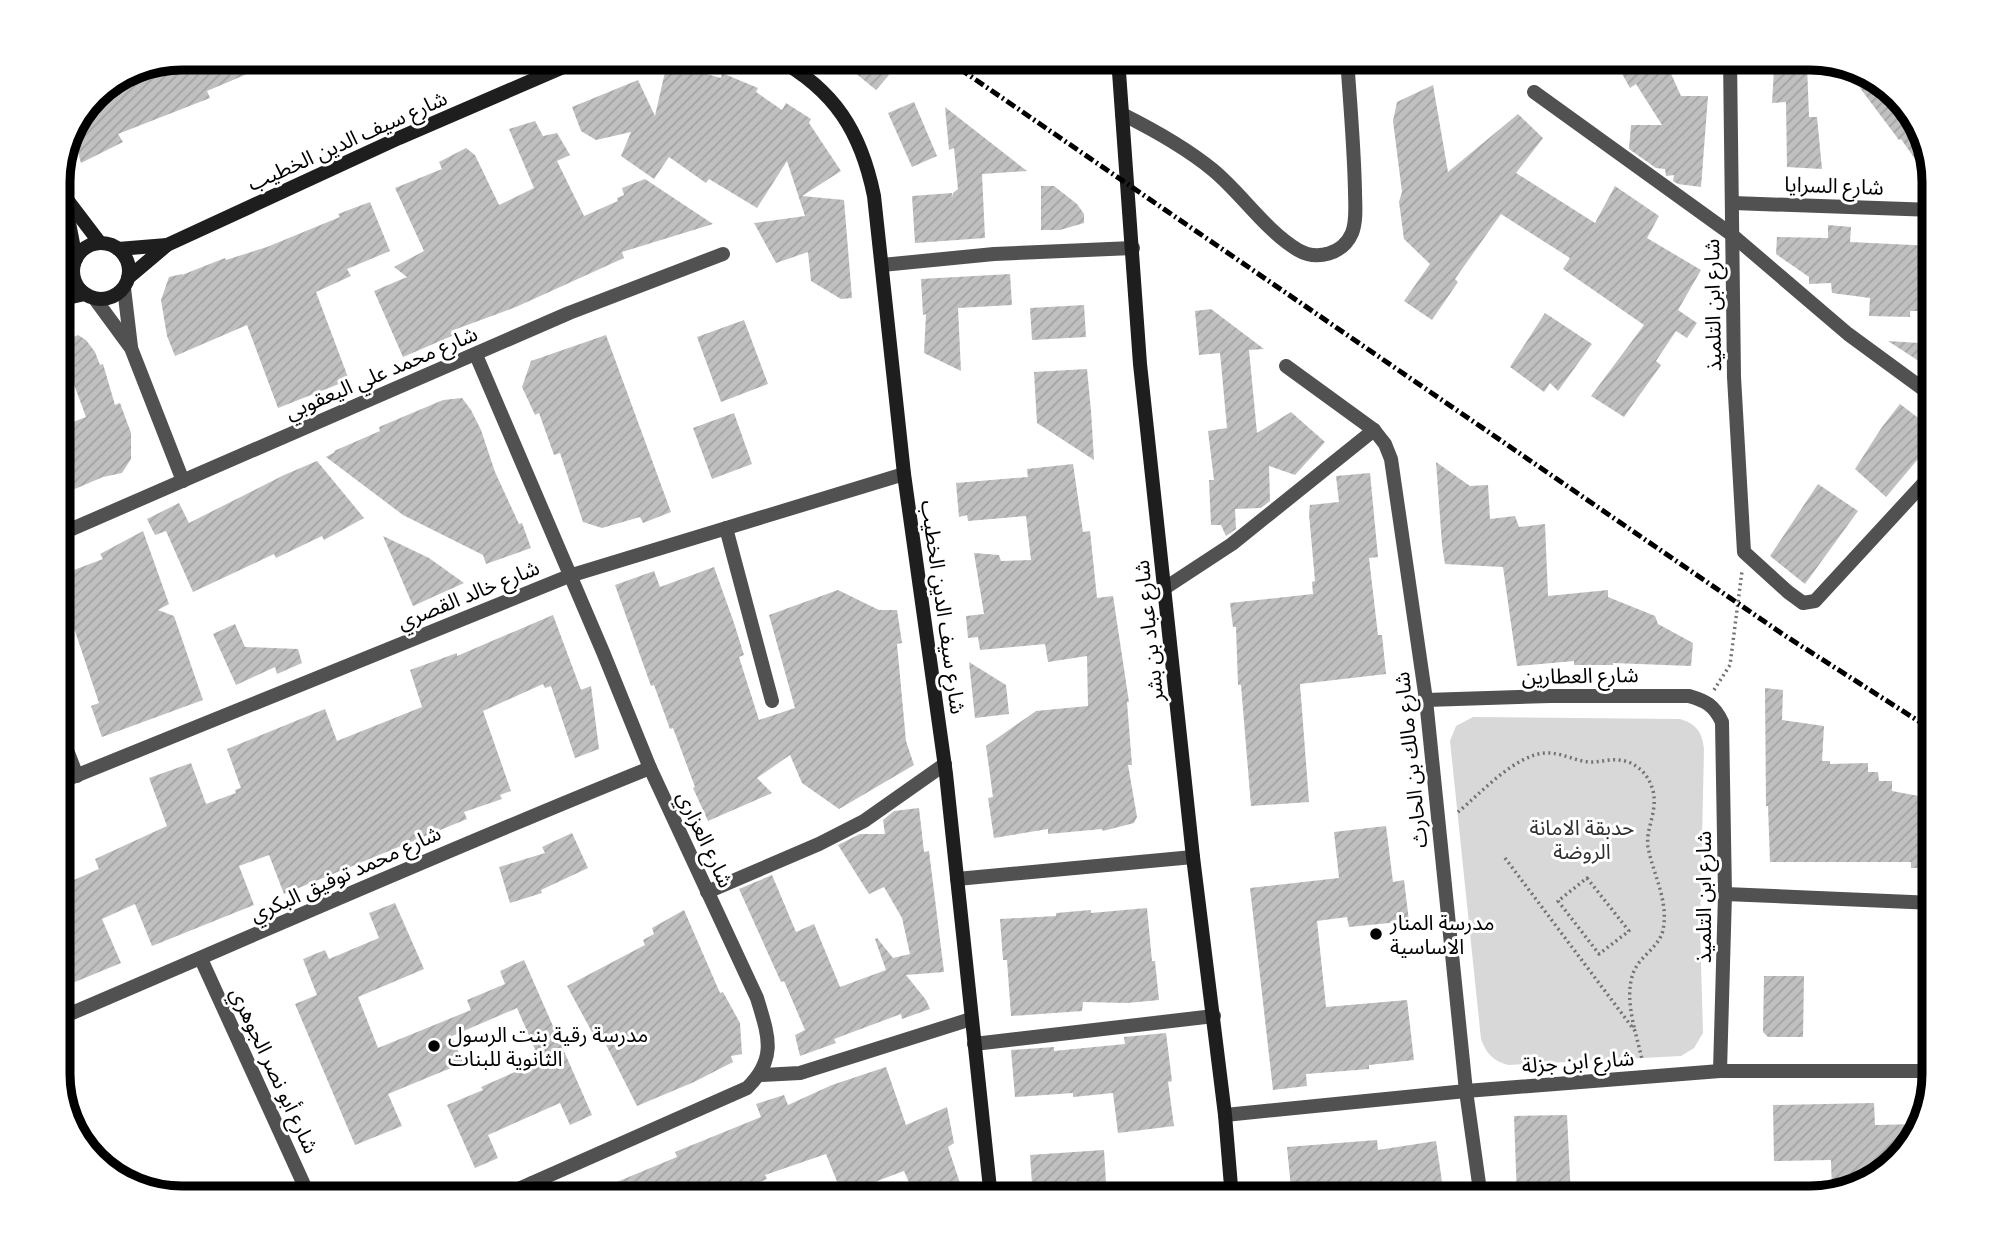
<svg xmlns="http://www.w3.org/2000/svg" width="1992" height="1256" font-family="'IBM Plex Sans','Noto Sans Arabic',sans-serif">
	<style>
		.park { fill: #d8d8d8 }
		.building { fill: url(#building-hatch) }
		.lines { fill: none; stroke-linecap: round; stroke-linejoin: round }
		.path { stroke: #737373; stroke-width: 3.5; stroke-dasharray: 2 3.5; stroke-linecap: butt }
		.street { stroke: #515151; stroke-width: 14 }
		.secondary { stroke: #1e1e1e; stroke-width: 14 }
		.rail { stroke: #000; stroke-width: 5; stroke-dasharray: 10 3.5 2 3.5; stroke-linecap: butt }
		.poi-dot { fill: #000; stroke: #fff; stroke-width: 2.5 }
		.labels { text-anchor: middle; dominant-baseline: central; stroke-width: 6; stroke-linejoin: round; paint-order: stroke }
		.street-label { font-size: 21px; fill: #000; stroke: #fff }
		.park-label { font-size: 21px; fill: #2f2f2f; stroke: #fff }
		.poi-label { font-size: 21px; fill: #000; stroke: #fff; text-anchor: start }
		.rim { fill: none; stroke: #000; stroke-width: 9 }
	</style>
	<defs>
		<pattern id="building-hatch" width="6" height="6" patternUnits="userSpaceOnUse" patternTransform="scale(1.75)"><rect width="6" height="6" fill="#c0c0c0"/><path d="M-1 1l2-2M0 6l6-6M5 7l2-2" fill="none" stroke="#a3a3a3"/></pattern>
	</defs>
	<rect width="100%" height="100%" fill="#fff"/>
	<path class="park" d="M1473,717L1680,719C1696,724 1702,731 1704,749L1700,928L1703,1033L1694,1048L1681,1056L1508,1065C1493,1061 1486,1053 1481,1039L1450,741L1456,726Z"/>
	<g class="building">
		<path d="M182,58H285L207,91L210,98L118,134L123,142L81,163L76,145L77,132L91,102L99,91L137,67Z"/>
		<path d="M837,58H862L889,75L876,90Z"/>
		<path d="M1627,58H1664L1681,96H1708L1701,187L1678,184L1673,181L1674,175L1666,176L1665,169L1656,168L1629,149L1631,125H1662L1636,84L1630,88L1615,61Z"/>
		<path d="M667,63L721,78L722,73L758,88L756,92L782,110L786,103L811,119L809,123L841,171L802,196L844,200L852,298L841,299L811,281L808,252L776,263L754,223L805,216L787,161L757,208L709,179L706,183L669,157L654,179L621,156L631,132L596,140L581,131L572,107L638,80L655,116Z"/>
		<path d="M1807,65L1809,117H1817L1822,169L1787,167L1786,102L1772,103L1774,69Z"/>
		<path d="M1845,68L1879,78L1918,120L1934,186L1901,139L1899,140Z"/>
		<path d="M1433,85L1448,172L1518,114L1543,138L1516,173L1595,223L1615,186L1659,216L1647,238L1701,270L1678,310L1697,323L1687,338L1676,331L1656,361L1661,365L1624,417L1591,396L1644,325L1563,269L1570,258L1501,214L1455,279L1458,282L1432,320L1404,301L1430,264L1404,239L1399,202L1402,192L1393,121L1397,102Z"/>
		<path d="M914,102L937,156L912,167L888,113Z"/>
		<path d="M945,107L1027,171L982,174L985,238L915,243L912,196L952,193L953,197V193L958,189L954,148L949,150Z"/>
		<path d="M535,121L543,136L557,133L570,155L557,161L584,216L618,201L617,198L624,195L622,188L645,179L713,224L622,252L624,258L516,307L451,331L454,335L403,357L374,291L407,277L394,267L424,251L395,188L442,169L439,162L466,148L475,155L499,205L534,188L509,129Z"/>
		<path d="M1041,186H1054L1077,204L1084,214V223L1060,230H1041Z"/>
		<path d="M370,202L390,251L347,269L351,276L316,292L349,380L278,408L247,325L175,356L167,336L161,300L169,277L182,274V275L225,258L226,260L267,247L340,217L338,214Z"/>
		<path d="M1828,225L1851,227L1850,242L1934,246V311H1910V317L1869,316L1870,298L1832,293L1831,283L1809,284V277L1776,254L1777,237L1828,238Z"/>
		<path d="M1010,274L1012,305L958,308L961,371L924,353L926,314L923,315L921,279Z"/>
		<path d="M1084,305L1086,337L1032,340L1030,308Z"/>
		<path d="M1211,309L1264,349L1249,350L1257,433L1291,412L1325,442L1295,475L1269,466L1270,501L1261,508L1235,509L1236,529L1226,536L1221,525H1211L1209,480H1214L1208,431L1227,428L1220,353L1199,355L1195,311Z"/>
		<path d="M1545,313L1592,344L1558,391L1550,383L1544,392L1510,367Z"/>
		<path d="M58,316L71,338L78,335L86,340L95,352L100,365L103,364L115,405L120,403L131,433V459L122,473L103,477L70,491L58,461V428L86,417L58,341Z"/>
		<path d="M744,320L768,384L721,402L697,337Z"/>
		<path d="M606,335L671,512L643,523L640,517L602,528L583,522L560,453L554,455L539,413L535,415L522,387L531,361Z"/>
		<path d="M1888,341L1934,344V371Z"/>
		<path d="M1087,369L1091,411L1094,460L1037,423L1034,372Z"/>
		<path d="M462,398L471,410L481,430L495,472L519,524L522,523L531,548L486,564L483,555L403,515L326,457L335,452L334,451L380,431L379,427L443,400Z"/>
		<path d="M1900,404L1934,430V445L1920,461L1918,459L1886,497L1855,469L1882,427Z"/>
		<path d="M734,413L752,464L712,479L693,428Z"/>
		<path d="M317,461L364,518L324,540L322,536L276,558L274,554L193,592L166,531L155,535L147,519L179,503L189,523L284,475Z"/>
		<path d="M1436,462L1470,486L1488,485L1490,519L1515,516L1519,527L1545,524L1548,596L1608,590V597L1655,616L1658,624L1693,643L1691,666L1613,663V665H1574V661L1517,666L1503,567L1445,564L1442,545Z"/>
		<path d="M1073,464L1083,532L1090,531L1097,598L1113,596L1129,702H1127L1132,765H1128L1137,817L1134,823L1103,831L1102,829L1048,834V829L994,838L988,798L993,797L986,746L1036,711L1088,706L1087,656L1048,662L1045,644L980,650L978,637L968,638L966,616L984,614L974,553L999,555L1001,561L1031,560L1026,516L968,521L967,515L959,517L956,483L1028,477L1027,469Z"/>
		<path d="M1370,473L1378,557L1369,558L1378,635H1382L1386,674L1300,684L1309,802L1251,806L1241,685H1238L1236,627H1233L1230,603L1313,594L1312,582L1315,581L1309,514L1310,505L1339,502L1336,476Z"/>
		<path d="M1818,484L1858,511L1805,584L1770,556Z"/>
		<path d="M143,531L169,604L158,610L174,616L203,700L102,737L91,706L99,703L66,604L58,607V576L103,559L100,554Z"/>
		<path d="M383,536L429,558L464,583L413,606Z"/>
		<path d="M714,567L734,623L744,655L739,657L759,720L795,708L769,615L838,590L879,610H897L902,643L897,644L906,741L914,765L839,809L802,783L790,755L757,778L772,793L708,821L693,788L695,787L673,728L670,729L654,685L651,686L615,585L654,571L660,587Z"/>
		<path d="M553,615L581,690L591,686L599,749L575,758L551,686L545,688L543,684L483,711L511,791L500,795L502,799L464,812L467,819L284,894L269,855L239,866L254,905L152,946L135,904L102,919L121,963L58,989V887L99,869L95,859L167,826L149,778L191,763L206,804L236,793L235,790L241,788L227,749L325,709L337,741L422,707L410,670L457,653V656Z"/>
		<path d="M235,624L245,647L298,649L302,663L277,674L275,667L236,685L213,634Z"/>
		<path d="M969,662L1006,685L1009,714L975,718Z"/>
		<path d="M1765,688L1783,690L1782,720L1824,726L1822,761H1830V764L1868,763V772H1878L1879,781H1892V791L1924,797V801L1933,802L1934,868H1911V862H1770L1768,806H1766Z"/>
		<path d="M919,808L924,852L929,851L944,972L906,975L926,1000L930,1009L902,1019L901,1014L834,1039L836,1043L800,1056L795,1035L805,1030L784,981L781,982L739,889L772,875L796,932L814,924L840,987L886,970L875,939L877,938L893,958L910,954L902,918L884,887L869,894L838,845L860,834H885L883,820L894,811Z"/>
		<path d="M1386,826L1393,882L1404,880L1409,921L1349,927L1347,917L1317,921L1326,1007L1407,1000L1414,1060L1369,1065V1069L1306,1074L1307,1086L1273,1090L1250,888L1339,878L1334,832Z"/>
		<path d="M572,833L588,868L541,890L542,893L510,903L499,867L545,853L542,847Z"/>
		<path d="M395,903L424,969L358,997L378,1048L471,1010L467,1000L505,984L500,971L524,960L592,1115L570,1125L560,1103L488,1135L498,1158L475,1168L447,1105L483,1090L481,1087L540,1061L517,1008L452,1036L463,1063L388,1094L402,1126L355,1145L295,1004L317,995L303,959L325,950L329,959L379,938L369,913Z"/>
		<path d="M1147,908L1152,961H1155L1159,1000L1127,1003L1083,1002L1082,1011L1011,1016L1007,960H1003L1000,919L1056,916V913L1091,910V913Z"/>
		<path d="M684,910L720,993L723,992L740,1023L742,1054L731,1056L733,1062L694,1082L637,1106L599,1031L593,1034L567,986L645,945L643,940L654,934L652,928Z"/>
		<path d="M1920,930L1934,931V958L1918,956Z"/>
		<path d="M1764,976H1804L1803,1037H1768L1763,1032Z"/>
		<path d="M1166,1033L1172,1081L1168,1082L1174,1126L1118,1133L1113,1093L1073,1097V1093L1015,1097L1011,1050L1054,1047V1051L1125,1044L1124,1037Z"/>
		<path d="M886,1067L906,1125L947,1107L954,1143L948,1147L965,1198H916L904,1171L842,1194L826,1154L765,1175L767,1179L720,1198H578L677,1157L675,1152L761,1117L756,1104L784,1095L788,1105L832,1085Z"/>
		<path d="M1874,1103L1875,1125L1919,1124L1914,1143L1872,1182L1832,1193L1831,1160L1774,1161L1773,1105Z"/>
		<path d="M1567,1115L1571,1198H1517L1514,1116Z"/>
		<path d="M1377,1140L1378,1150L1436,1141L1444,1195L1425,1198H1292L1287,1147Z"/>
		<path d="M1104,1150L1107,1198H1078L1077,1181L1032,1184L1030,1155Z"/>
	</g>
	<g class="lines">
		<g class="path">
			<path d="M1714,690L1730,665L1742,571"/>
			<path d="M1458,812C1481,793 1515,755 1545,753C1562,752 1576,762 1592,762C1601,762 1610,759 1619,760C1641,762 1656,783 1654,805C1653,820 1646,832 1648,847C1653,874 1669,901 1663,930C1660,944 1646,953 1638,964C1625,982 1630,1011 1635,1031"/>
			<path d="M1505,858L1635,1031L1642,1059"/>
			<path d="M1587,878L1629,931L1599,954L1558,901Z"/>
		</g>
		<g class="street">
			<path d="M1730,58L1734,377L1744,552L1788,592L1803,603L1815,601L1934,472"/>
			<path d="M1534,92L1731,234L1848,334L1934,397"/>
			<path d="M1122,114C1154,130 1185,147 1213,170C1242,194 1265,230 1298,250C1317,261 1343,254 1352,233C1357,221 1355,203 1355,191C1354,146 1350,102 1347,58"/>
			<path d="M1733,203L1934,210"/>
			<path d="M882,265L994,254L1133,248"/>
			<path d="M124,288L131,347"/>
			<path d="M95,299L131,348L183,481"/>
			<path d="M476,355L603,652L650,768L757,998C768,1035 778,1058 747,1088L498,1198"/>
			<path d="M1286,366L1374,430L1385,444L1391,459L1426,700L1466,1091L1481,1198"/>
			<path d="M726,528L772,701"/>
			<path d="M58,535L569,313L723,254"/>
			<path d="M1165,588L1232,544L1374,430"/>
			<path d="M1426,700L1550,696H1689C1706,701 1714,705 1722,722L1725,894L1720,1071"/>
			<path d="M58,727L77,776"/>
			<path d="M58,783L569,576L904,474"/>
			<path d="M957,879L1193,857"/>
			<path d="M707,892L819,844L864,821L945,764"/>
			<path d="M1725,894L1934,903"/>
			<path d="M201,959L310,1198"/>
			<path d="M58,1019C255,935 451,848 650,768"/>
			<path d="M974,1044L1214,1016"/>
			<path d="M761,1075L800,1073L971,1019"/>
			<path d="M1225,1115L1466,1091L1720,1071H1934"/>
			<path d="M532,1183L539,1198"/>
		</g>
		<g class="secondary">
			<path d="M776,58C835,90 861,132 874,196L904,474L946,774L991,1198"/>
			<path d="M1118,58L1140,364L1193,857L1225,1115L1232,1198"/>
			<path d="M58,183L65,197L100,243"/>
			<path d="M65,202L76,259"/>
			<circle cx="101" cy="271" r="28"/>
			<path d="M118,249L167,245"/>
			<path d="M128,278L167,245L399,138L584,58"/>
			<path d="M58,281L74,264"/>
			<path d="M58,300L85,294"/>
		</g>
		<path class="rail" d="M944,58L1784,635L1934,731"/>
	</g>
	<g class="poi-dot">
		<circle cx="1376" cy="934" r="7"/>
		<circle cx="434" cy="1046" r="7"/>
	</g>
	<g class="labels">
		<g class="street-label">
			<text transform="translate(347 140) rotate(-24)">شارع سيف الدين الخطيب</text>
			<text transform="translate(1834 185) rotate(2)">شارع السرايا</text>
			<text transform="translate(1712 305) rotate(-91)">شارع ابن التلميذ</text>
			<text transform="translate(381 372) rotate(-23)">شارع محمد علي اليعقوبي</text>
			<text transform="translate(468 594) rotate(-22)">شارع خالد القصري</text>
			<text transform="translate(944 607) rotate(82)">شارع سيف الدين الخطيب</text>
			<text transform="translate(1148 631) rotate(-96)">شارع عباد بن بشر</text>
			<text transform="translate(1580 675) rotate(-1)">شارع العطارين</text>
			<text transform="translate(1410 760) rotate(-96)">شارع مالك بن الحارث</text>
			<text transform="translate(706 839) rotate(65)">شارع العزاري</text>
			<text transform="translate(345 873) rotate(-24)">شارع محمد توفيق البكري</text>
			<text transform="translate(1703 897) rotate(-90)">شارع ابن التلميذ</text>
			<text transform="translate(1578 1061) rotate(-4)">شارع ابن جزلة</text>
			<text transform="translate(275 1070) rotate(65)">شارع أبو نصر الجوهري</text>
		</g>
		<g class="park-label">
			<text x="1582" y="827">حدبقة الامانة<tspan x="1582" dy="24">الروضة</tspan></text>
		</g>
		<g class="poi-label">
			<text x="1390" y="922">مدرسة المنار<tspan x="1390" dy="24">الاساسية</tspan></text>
			<text x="448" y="1034">مدرسة رقية بنت الرسول<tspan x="448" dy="24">الثانوية للبنات</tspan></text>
		</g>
	</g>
	<path d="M0 0H1992V1256H0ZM182 70H1810A112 112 0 0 1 1922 182V1074A112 112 0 0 1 1810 1186H182A112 112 0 0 1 70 1074V182A112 112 0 0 1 182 70Z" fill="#fff" fill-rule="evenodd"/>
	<path class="rim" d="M182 70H1810A112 112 0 0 1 1922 182V1074A112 112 0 0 1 1810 1186H182A112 112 0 0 1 70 1074V182A112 112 0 0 1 182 70Z"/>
</svg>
